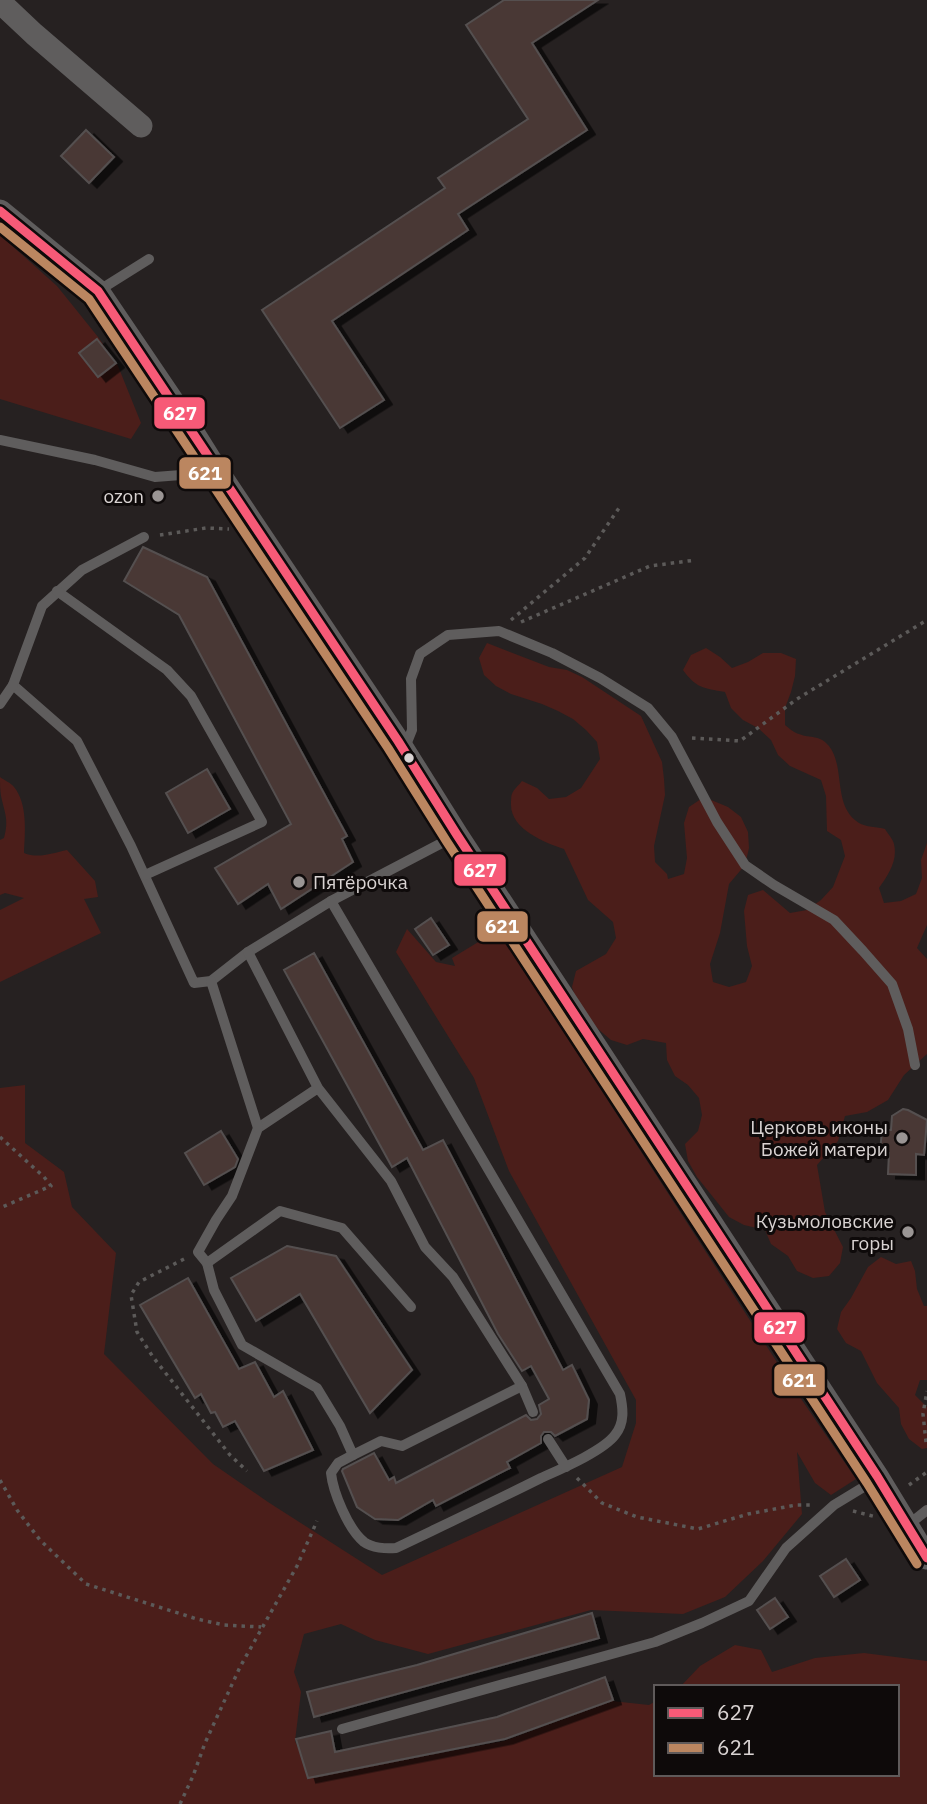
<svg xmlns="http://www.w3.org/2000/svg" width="927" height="1804" font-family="'IBM Plex Sans',sans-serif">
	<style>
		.green { fill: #4b1e1a }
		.building { fill: #493836; stroke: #545050; stroke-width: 2; filter: url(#shadow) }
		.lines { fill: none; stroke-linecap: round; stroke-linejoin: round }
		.path { stroke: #5c5a59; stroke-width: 3.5; stroke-dasharray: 3.5 5; stroke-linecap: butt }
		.service { stroke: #5f5d5d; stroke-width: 10 }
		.minor { stroke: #5f5d5d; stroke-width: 23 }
		.bus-1-casing { stroke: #0e0a0a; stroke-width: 14 }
		.bus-2-casing { stroke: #0e0a0a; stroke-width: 14 }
		.bus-1 { stroke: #f75a77; stroke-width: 9 }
		.bus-2 { stroke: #bb8660; stroke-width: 9 }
		.poi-dot { fill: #9a9594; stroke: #0e0a0a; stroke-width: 2.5 }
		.bus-dot { fill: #d9d3d2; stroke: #0e0a0a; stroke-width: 2.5 }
		.labels { text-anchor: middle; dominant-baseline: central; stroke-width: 6; stroke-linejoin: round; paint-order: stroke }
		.poi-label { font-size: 19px; fill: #d9d3d2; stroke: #0e0a0a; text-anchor: end }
		.line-badge { stroke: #0e0a0a; stroke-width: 2.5 }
		.badge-label { font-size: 19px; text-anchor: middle; font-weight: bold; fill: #fff }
	</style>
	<defs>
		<filter id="shadow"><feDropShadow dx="8" dy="4.5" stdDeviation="0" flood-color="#0009"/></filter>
	</defs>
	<rect width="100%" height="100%" fill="#262121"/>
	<g class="green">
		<path d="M0,235L57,286L98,337L118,366L141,423L131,439L0,399Z"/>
		<path d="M487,643L549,667L567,670L582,677L641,716L662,762L664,779L665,795L654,846L655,862L667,874L668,879L684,874L687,858L684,823L689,807L704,797L728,807L741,817L748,832L749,848L745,865L729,884L720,933L710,964L713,982L729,987L746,982L752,966L747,946L744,911L748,895L763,890L790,913L807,910L821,900L833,887L845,856L841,840L827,831L826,796L821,780L790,766L778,755L771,740L758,728L743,720L731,708L725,692C703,688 696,688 683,670L691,655L706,648L720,657L732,668L748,662L763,653H781L796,659L795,676L791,692L785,708V725C789,728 794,733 799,734C811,739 819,734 829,746C846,768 832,806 859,823C865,827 878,827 885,829C888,834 893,839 894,844C898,861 888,875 879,888L884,903L901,901L916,894L922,878L921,860L927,843V925L917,948L927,959V1054L904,1075L888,1100L867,1112L845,1116L838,1141L817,1165L825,1212L843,1247L840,1263L829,1276L813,1278L797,1271L788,1256L771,1244L765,1230L744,1225L729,1217L697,1177L688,1161L685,1144L698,1131L702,1115L699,1098L688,1085L675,1076L667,1060L666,1043L643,1039L627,1045L611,1040L598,1029L577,1002L572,987L576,971L606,954L616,938L613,922L588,900L564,849C545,843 511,829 511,805C511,804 511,795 512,794C513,790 519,785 522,781L537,788L549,799L566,797L581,788L600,759L597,742L586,730L573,719L558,711L542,704L511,694L496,686L484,675L479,658Z"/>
		<path d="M0,777C4,780 11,783 14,787C28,804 25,833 24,853C38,859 53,853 67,850L95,881L98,897L84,899L101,933L0,982V910L24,898L5,893L0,895V840L4,838C9,820 5,814 1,796C0,790 0,783 0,777Z"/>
		<path d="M407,929L436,962L455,966L452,958L498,930L793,1387L856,1479L831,1495L815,1483L797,1452L802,1514L763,1561L725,1597L683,1614L591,1610L428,1654L375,1640L341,1624L304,1634L294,1672L301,1692L295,1741L311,1777L504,1741L612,1701L649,1705L656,1701V1774H897V1687H680L700,1666L735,1645L761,1650L772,1672L815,1658L864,1653L927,1661V1804H0V1088L25,1085V1143L64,1172L72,1207L116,1253L104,1354L213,1464L268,1502L382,1575L622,1467L636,1423V1400L509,1171L474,1078L396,952Z"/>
		<path d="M881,1257L896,1264L911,1261L915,1271L917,1289L924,1306H927V1380H920L915,1395L927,1407V1448L922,1449L909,1439L901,1424L899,1408L877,1383L861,1351L846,1343L837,1329L841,1312L851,1298L868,1267Z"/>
	</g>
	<g class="building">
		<path d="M504,0H598L532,43L587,130L458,214L468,230L332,321L384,400L340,428L262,310L445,188L438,178L528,119L466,25Z"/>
		<path d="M86,130L114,157L89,183L61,156Z"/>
		<path d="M97,339L116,363L98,377L79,353Z"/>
		<path d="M143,547L207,577L347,836L342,839L353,862L281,909L268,884L238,904L215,868L291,824L179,615L124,581Z"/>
		<path d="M207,769L230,809L188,833L166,793Z"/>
		<path d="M431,918L449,945L433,955L415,929Z"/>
		<path d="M314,953L423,1150L443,1140L563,1370L572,1365L589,1400L587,1419L555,1436L551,1432H544L541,1436V1443L507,1462L510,1468L436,1506L433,1500L398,1520L375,1519L357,1507L342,1471L343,1469L374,1453L389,1480L394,1477L396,1483L526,1415L531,1420L537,1419L541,1414L539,1405L549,1399L531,1366L522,1371L498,1334L407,1158L392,1167L284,970Z"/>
		<path d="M903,1109L908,1110L927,1120L924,1155L916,1154V1175L888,1174L889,1153H880L882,1130H891L892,1116Z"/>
		<path d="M221,1131L238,1159L235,1167L204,1185L185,1153Z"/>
		<path d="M287,1246L336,1256L412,1370L370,1413L300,1294L256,1321L231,1278Z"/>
		<path d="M188,1278L239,1369L255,1362L274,1397L283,1391L313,1450L264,1471L235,1421L223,1427L215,1412L211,1413L201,1394L195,1398L140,1305Z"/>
		<path d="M846,1559L860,1580L834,1597L820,1576Z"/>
		<path d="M775,1598L788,1617L770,1629L757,1610Z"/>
		<path d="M592,1613L599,1638L314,1717L307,1692L417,1665Z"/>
		<path d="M605,1677L613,1700L505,1739L308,1778L296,1739L331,1731L335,1752L497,1717Z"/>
	</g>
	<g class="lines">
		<g class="path">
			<path d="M160,535L206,528L229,529"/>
			<path d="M511,620L585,558L621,505"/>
			<path d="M521,622L650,566L696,560"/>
			<path d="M692,738L740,741L797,699L927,620"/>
			<path d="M0,1137L44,1177L51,1186L0,1208"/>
			<path d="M184,1259L139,1282L131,1295L137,1332L153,1357L230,1455L247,1471"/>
			<path d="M926,1442L923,1414L927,1391"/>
			<path d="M577,1478L602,1503L637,1517L698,1529L748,1514L796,1505H811"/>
			<path d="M0,1480L17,1510L40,1540L86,1584L197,1619L224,1625L261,1627"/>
			<path d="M909,1485L927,1472"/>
			<path d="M853,1511L876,1517"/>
			<path d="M180,1804L193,1776L205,1743L240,1667L297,1566L317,1521"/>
		</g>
		<g class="service">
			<path d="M98,291L149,259"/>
			<path d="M0,440L95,460L155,477L207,473L216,469"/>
			<path d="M144,537L82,570L42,606L13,685L77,741L131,846L194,983L211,981L248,952L331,901L457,835"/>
			<path d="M57,591L167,670L191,696L262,822L145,875"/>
			<path d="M0,704L13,685"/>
			<path d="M404,750L412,730L411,679L420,654L448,635L499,631L552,653L600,678L648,708L672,737L717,822L745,865L774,885L834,920L863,951L892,984L908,1029L915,1065"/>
			<path d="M331,901L620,1394C623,1408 625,1423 615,1435C603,1451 561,1469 541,1478C493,1502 444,1525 396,1548C386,1549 372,1548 364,1542C348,1529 333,1492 331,1473L338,1463L353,1455"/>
			<path d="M248,952L318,1088L391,1181L425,1247L453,1277L522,1386L402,1446L381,1441L353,1455L340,1426L317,1388L242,1345L214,1290L207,1263L198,1252L216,1220L232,1196L258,1128L318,1088"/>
			<path d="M211,981L258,1128"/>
			<path d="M207,1263L280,1211L342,1228L411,1307"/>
			<path d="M522,1386L533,1412"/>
			<path d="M548,1439L566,1467"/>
			<path d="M907,1526L927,1510"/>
			<path d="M342,1729L655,1642L702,1623L749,1601L786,1548L834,1505L862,1488L877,1476"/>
		</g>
		<g class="minor">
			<path d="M0,2L34,34L141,126"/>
			<path d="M0,211L98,291L184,418L216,469L398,741L457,835L877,1476L927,1558"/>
		</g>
		<defs>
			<path id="bus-1" d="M0,211L98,291L398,741L457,835L877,1476L927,1558"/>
			<path id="bus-2" d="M0,227L89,299L388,748L447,842L867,1483L917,1564"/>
		</defs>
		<use href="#bus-1" class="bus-1-casing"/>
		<use href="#bus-2" class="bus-2-casing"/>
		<use href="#bus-1" class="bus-1"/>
		<use href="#bus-2" class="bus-2"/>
	</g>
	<g class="poi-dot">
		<circle cx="158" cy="496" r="7"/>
		<circle cx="299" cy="882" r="7"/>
		<circle cx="902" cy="1138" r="7"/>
		<circle cx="908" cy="1232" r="7"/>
	</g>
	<circle class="bus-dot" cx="409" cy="758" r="6"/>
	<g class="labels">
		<g class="poi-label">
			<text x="144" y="496">ozon</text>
			<text x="313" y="882" text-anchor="start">Пятёрочка</text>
			<text x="888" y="1127">Церковь иконы<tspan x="888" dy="22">Божей матери</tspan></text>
			<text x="894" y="1221">Кузьмоловские<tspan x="894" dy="22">горы</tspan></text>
		</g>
	</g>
	<g class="line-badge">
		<rect x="153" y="396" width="53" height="34" rx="7" fill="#f75a77"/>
		<rect x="178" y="456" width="54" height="34" rx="7" fill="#bb8660"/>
		<rect x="453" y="853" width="54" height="34" rx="7" fill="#f75a77"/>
		<rect x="476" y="910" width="53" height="33" rx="7" fill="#bb8660"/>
		<rect x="753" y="1311" width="53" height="33" rx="7" fill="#f75a77"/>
		<rect x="773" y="1363" width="53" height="34" rx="7" fill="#bb8660"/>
	</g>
	<g class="badge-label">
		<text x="180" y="420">627</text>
		<text x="205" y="480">621</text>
		<text x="480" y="877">627</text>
		<text x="502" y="933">621</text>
		<text x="780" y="1334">627</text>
		<text x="799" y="1387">621</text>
	</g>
	<rect x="654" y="1685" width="245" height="91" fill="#0e0a0a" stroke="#5f5a5a" stroke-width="2"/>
	<rect x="668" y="1708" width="35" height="10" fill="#f75a77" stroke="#5f5a5a" stroke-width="2"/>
	<text x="717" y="1720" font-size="21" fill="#d9d3d2">627</text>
	<rect x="668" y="1743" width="35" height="10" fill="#bb8660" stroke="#5f5a5a" stroke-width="2"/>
	<text x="717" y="1755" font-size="21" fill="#d9d3d2">621</text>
</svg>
